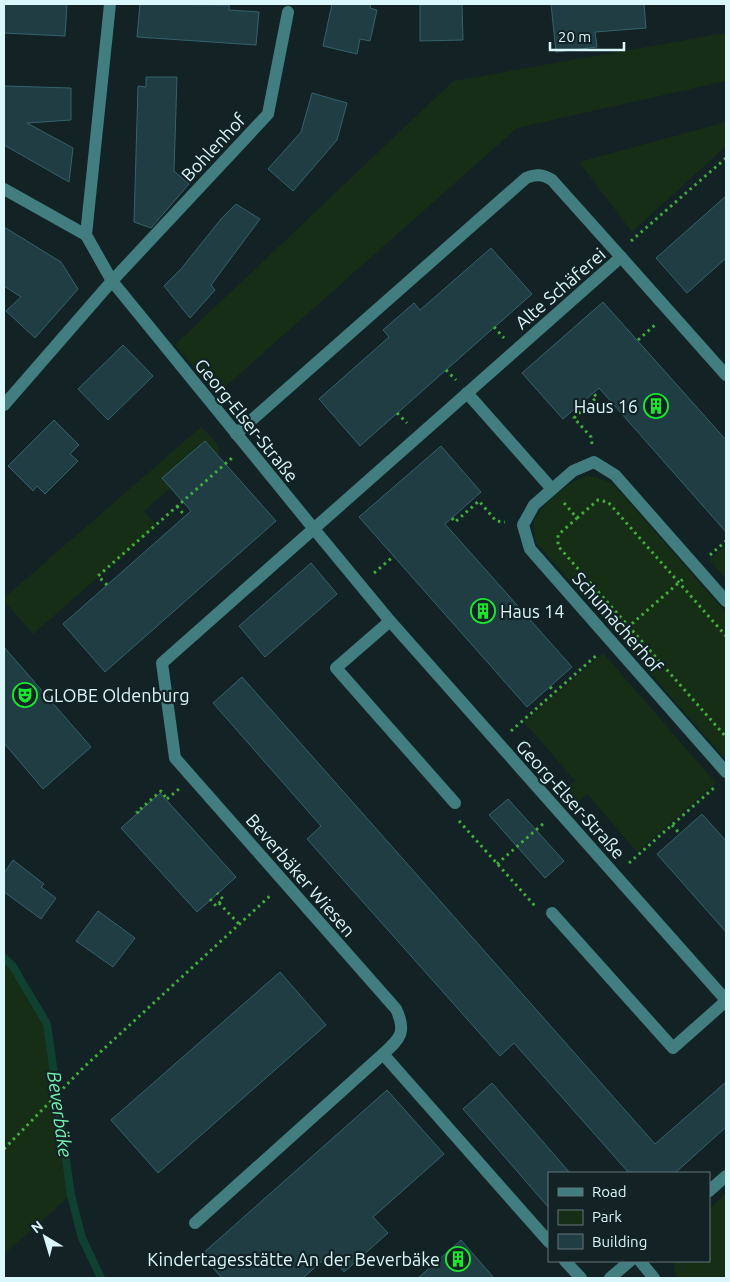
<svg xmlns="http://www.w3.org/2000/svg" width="730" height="1282" font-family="Ubuntu,sans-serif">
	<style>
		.green { fill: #162e16 }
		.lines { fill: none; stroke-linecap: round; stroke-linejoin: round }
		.stream { stroke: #10402f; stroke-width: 8 }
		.building { fill: #203d44; stroke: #35626d }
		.path { stroke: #44ac3d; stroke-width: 3; stroke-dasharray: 2.5 4; stroke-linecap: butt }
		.minor { stroke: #427d7f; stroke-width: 12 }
		.labels { text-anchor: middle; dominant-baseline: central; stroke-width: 4.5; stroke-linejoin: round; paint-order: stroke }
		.street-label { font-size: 18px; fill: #daf7fb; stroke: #122225 }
		.poi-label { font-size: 18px; fill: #daf7fb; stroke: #122225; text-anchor: end }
		.water-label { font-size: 19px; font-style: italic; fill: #73f0ad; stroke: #122225 }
	</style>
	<rect width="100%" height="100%" fill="#122225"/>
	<g class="green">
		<path d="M726,33V81L517,128L217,394L175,345L453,81Z"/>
		<path d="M726,122V146L632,232L579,162Z"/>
		<path d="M201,427C214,441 224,444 217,465L179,481L144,511L157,526L33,634L4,601V598Z"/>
		<path d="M587,476C599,477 606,480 615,486L726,613V760L536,542C534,535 533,528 534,522C539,505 571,480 587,476Z"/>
		<path d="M726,545V579L709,560Z"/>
		<path d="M603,653L716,783L637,852L587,794L572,807L561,793L575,781L524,722Z"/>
		<path d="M4,958L47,1024L71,1195L4,1254Z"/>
		<path d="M726,1193V1278H677L674,1268V1261H709V1209Z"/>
	</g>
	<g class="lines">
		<path class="stream" d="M4,958L12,965L47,1024L71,1195L82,1238L101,1278"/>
	</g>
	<g class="building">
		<path d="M4,4H67L65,36L4,33Z"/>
		<path d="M140,4L229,5V10L259,12L256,45L137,37Z"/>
		<path d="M332,4H371L370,8L377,10L370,41L360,39L357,54L323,46Z"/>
		<path d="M420,4H462L463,40L420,41Z"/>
		<path d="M551,4H644L646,28L595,32L597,47L556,52Z"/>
		<path d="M146,77H177L174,171L189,184L151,228L134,222L138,86L146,87Z"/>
		<path d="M4,86L71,88V120L27,123L73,148L69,182L4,145Z"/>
		<path d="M312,93L347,103L337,140L293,191L268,169L301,132Z"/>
		<path d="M726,196V258L687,293L656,258Z"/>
		<path d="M236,204L260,219L211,285L215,290L190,318L164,286L181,269L221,219Z"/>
		<path d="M4,227L61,262L78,289L35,338L6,311L21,297L4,286Z"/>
		<path d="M491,248L532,294L360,446L319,399L389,337L383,330L414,303L420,310Z"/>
		<path d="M603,302L726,440V532L599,388L563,419L522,373Z"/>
		<path d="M123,345L153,376L108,420L78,389Z"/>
		<path d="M54,420L79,445L70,454L78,461L45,494L37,486L33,491L8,466Z"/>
		<path d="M205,441L276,521L105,672L63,624L191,511L162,478Z"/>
		<path d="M441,446L481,492L445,524L572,667L527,707L359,517Z"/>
		<path d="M311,563L337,594L265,657L239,626Z"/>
		<path d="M4,647L91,747L43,789L4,743Z"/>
		<path d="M242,677L655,1144L726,1082V1127L675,1173H629L514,1043L500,1056L307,839L321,826L213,703Z"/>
		<path d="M160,793L236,877L197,912L121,828Z"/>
		<path d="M508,799L564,861L545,878L489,815Z"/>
		<path d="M702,814L726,841V932L657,854Z"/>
		<path d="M13,860L44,884L41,887L56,898L41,919L4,892V873Z"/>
		<path d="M98,911L135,938L113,967L76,941Z"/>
		<path d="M280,972L326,1025L158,1173L111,1120Z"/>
		<path d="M492,1083L570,1173H549V1208L463,1109Z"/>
		<path d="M387,1090L444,1154L373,1217L388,1233L344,1272L329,1255L303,1278H222L201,1255Z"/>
		<path d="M461,1240L494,1278H418Z"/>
	</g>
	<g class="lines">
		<g class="path">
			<path d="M631,241L726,158"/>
			<path d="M494,327L504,338"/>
			<path d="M638,340L656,324"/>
			<path d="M446,370L456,380"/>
			<path d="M397,413L407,423"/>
			<path d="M592,444L591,437L574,418L597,397L593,393"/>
			<path d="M564,503L577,518L558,535V546L726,737"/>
			<path d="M177,506L185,516"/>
			<path d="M452,518L455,522L479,501L496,521L505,522"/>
			<path d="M577,518L598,500L608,502L726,636"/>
			<path d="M710,555L726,541"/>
			<path d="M374,573L394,556"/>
			<path d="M107,585L98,576L233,457"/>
			<path d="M627,628L683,579"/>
			<path d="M550,687L555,692"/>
			<path d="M511,731L598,654"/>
			<path d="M167,799L179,789"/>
			<path d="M139,813L137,812L161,791L167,799"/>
			<path d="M459,821L535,906"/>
			<path d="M672,825L680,834"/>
			<path d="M629,863L716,786"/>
			<path d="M497,864L544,823"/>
			<path d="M210,899L216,906L223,899L217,893"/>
			<path d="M219,903L239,924"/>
			<path d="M4,1149L84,1067L271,895"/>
		</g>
		<g class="minor">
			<path d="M110,4L86,235L112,281L314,529L390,621L726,1000"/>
			<path d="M4,189L86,235"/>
			<path d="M621,257L726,375"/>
			<path d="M467,393L552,489"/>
			<path d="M4,405L112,281L268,114L288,12"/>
			<path d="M236,434L526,178C536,174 542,174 552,180L621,257L162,663L175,758L396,1009C407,1032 400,1039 383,1054L549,1242"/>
			<path d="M726,601L615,475L594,462L573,471L534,505L523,525L530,549L726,772"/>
			<path d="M390,621L336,668L455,803"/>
			<path d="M552,913L673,1048L726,1001"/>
			<path d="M709,1191L726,1176"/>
			<path d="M195,1223L383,1054"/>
			<path d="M565,1261L581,1278"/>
			<path d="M640,1261L654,1278"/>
			<path d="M610,1278L630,1261"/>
		</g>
	</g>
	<defs>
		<symbol id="building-ring" viewBox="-11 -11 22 22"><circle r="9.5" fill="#122225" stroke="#1be630" stroke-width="1.5"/><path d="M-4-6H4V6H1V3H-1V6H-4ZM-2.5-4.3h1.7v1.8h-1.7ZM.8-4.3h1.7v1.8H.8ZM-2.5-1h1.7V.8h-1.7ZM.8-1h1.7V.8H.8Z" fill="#1be630"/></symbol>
		<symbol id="theatre-ring" viewBox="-11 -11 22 22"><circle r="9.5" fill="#122225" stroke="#1be630" stroke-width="1.5"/><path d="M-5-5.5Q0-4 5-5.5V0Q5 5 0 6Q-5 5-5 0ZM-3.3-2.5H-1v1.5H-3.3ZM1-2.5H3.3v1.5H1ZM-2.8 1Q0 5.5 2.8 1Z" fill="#1be630"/></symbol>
	</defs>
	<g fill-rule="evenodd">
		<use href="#building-ring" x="642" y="392" width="28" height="28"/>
		<use href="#building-ring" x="469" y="597" width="28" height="28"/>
		<use href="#theatre-ring" x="11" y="681" width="28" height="28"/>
		<use href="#building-ring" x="444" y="1245" width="28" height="28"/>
	</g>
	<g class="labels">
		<g class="street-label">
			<text transform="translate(213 147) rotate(-47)">Bohlenhof</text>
			<text transform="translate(560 288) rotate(-41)">Alte Schäferei</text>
			<text transform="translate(247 420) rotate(51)">Georg-Elser-Straße</text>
			<text transform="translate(618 622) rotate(49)">Schumacherhof</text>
			<text transform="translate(571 799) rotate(48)">Georg-Elser-Straße</text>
			<text transform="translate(301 875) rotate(49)">Beverbäker Wiesen</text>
		</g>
		<g class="poi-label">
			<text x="638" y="406">Haus 16</text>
			<text x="500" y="611" text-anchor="start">Haus 14</text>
			<text x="42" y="695" text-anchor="start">GLOBE Oldenburg</text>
			<text x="440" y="1259">Kindertagesstätte An der Beverbäke</text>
		</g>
		<g class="water-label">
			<text transform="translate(60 1114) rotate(82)">Beverbäke</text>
		</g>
	</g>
	<rect width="730" height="1282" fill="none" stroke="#daf7fb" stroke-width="10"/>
	<rect x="548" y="1172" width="162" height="90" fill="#122225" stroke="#62777b"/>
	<rect x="558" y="1188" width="25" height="8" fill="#427d7f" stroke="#62777b"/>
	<text x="592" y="1197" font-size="15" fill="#daf7fb">Road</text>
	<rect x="558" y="1210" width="25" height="15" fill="#162e16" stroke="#62777b"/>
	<text x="592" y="1222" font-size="15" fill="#daf7fb">Park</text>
	<rect x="558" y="1234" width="25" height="15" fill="#203d44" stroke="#62777b"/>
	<text x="592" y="1247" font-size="15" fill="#daf7fb">Building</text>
	<g transform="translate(45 1237) rotate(322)" stroke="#122225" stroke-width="4" paint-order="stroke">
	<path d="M0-4L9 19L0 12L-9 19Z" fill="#daf7fb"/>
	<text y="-8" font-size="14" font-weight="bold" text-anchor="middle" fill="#daf7fb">N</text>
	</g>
	<path d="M550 42v8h74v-8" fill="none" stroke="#daf7fb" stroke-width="2.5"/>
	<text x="558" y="42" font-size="15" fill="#daf7fb" stroke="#122225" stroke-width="4" paint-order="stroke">20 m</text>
</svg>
